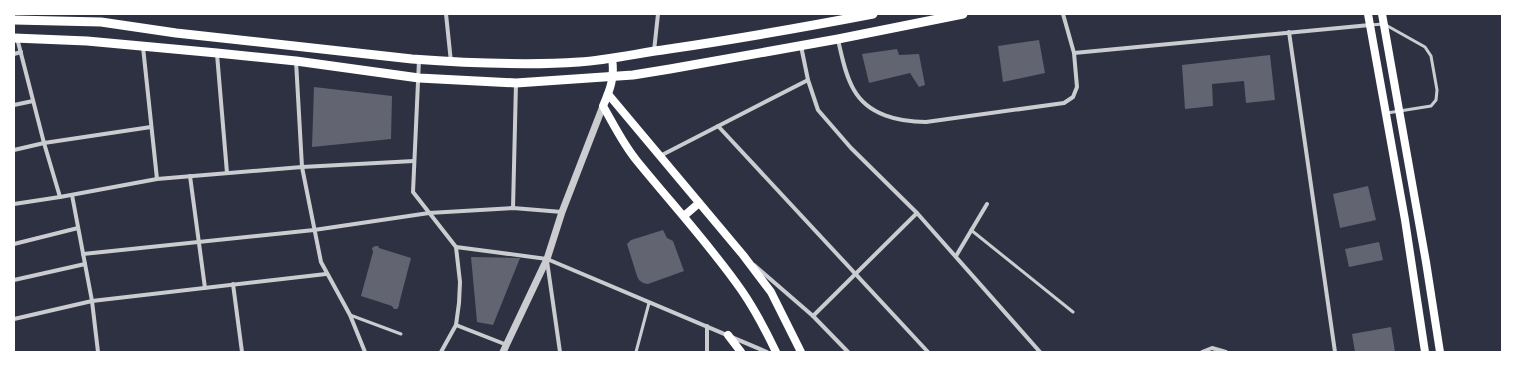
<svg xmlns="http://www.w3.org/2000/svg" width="1516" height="366" font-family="Lato,sans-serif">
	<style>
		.building { fill: #626471 }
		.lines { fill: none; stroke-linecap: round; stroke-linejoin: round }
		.service { stroke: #caccd0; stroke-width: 3 }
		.minor { stroke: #caccd0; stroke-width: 4 }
		.tertiary { stroke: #caccd0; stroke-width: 7 }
		.secondary { stroke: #fff; stroke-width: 8 }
		.primary { stroke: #fff; stroke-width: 9 }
	</style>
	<rect width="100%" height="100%" fill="#2d3142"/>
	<g class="building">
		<path d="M1039,40L1045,73L1003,82L998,46Z"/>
		<path d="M897,49L899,55L919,54L925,85L919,87L910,73L869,83L862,54Z"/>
		<path d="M1270,55L1275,100L1246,103L1244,81L1212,84L1213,106L1185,109L1182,65Z"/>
		<path d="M314,87L392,96L391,139L312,147Z"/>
		<path d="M1368,186L1376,220L1340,228L1333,194Z"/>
		<path d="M663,230L667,238L673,241L684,271L648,284L643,283L639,280L637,276L627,244L631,240Z"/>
		<path d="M1379,242L1383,260L1349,267L1345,249Z"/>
		<path d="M375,246H378L379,248L411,258L399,304V306L397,309H394L392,306L361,296L373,252L372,248Z"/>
		<path d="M471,257L520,258L493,325L477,322Z"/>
		<path d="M1391,327L1395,352H1355L1352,334Z"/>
	</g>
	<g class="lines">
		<g class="service">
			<path d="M1370,25L1384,24L1425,47L1431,56L1437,90L1436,100L1431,106L1387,113"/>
			<path d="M971,230L1073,312"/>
			<path d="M350,315L401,334"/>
			<path d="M636,352L649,303"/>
		</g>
		<g class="minor">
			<path d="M446,14L451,62"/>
			<path d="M1289,32L1335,352"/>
			<path d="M17,38L44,143L60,197"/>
			<path d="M838,40C842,56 845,75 854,90C868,115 899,122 926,122L1064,103L1073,97L1077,87L1074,53L1063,14"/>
			<path d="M801,46L808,80L818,110L851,148L917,213L1040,352"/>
			<path d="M143,47L157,179"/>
			<path d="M654,51L658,14"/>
			<path d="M1074,53L1370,25"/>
			<path d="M14,54L21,52"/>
			<path d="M217,54L227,173"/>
			<path d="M419,60L413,192L456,247L460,282L459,303L456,325L441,352"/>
			<path d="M296,61L302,167L321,262L350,315L365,352"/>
			<path d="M14,105L33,101"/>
			<path d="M718,126L928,352"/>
			<path d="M14,150L44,143L151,127"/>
			<path d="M660,156L808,80"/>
			<path d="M190,176L205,288"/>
			<path d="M72,195L92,301L98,352"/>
			<path d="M14,204L60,197L157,179L302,167L414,161"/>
			<path d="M513,208L516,83"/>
			<path d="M14,244L78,228"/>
			<path d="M456,247L547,259L767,352"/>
			<path d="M83,254L314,230L429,213L513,208L562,212"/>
			<path d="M956,256L987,204"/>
			<path d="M547,261L560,352"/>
			<path d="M754,265L813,316L848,352"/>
			<path d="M14,280L85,264"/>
			<path d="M233,284L242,352"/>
			<path d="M813,316L917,213"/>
			<path d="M14,319L92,301L326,274"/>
			<path d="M456,325L507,345"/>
			<path d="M707,326V352"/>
			<path d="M1202,352L1212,348L1226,352"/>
		</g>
		<path class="tertiary" d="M503,352L547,259L562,212L603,106"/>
		<g class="secondary">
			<path d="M1368,14L1405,220L1425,352"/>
			<path d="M1382,14L1426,262L1440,352"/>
			<path d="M612,59C615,77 610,90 603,106C614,125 623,144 637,161C672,204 710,245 742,291C755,310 766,331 776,352"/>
			<path d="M608,94L743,255L771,292L801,352"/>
			<path d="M684,216L699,203"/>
			<path d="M728,335L741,352"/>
		</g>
		<g class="primary">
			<path d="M14,20L101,22L176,33L412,59C467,63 524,66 579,62C609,60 639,53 669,49C737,39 805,27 873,14"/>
			<path d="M14,38L87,41L217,53L296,61L419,78L516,83L633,75L670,69L838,39L963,14"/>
		</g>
	</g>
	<rect width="1516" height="366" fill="none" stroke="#ffffff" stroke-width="30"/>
</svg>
